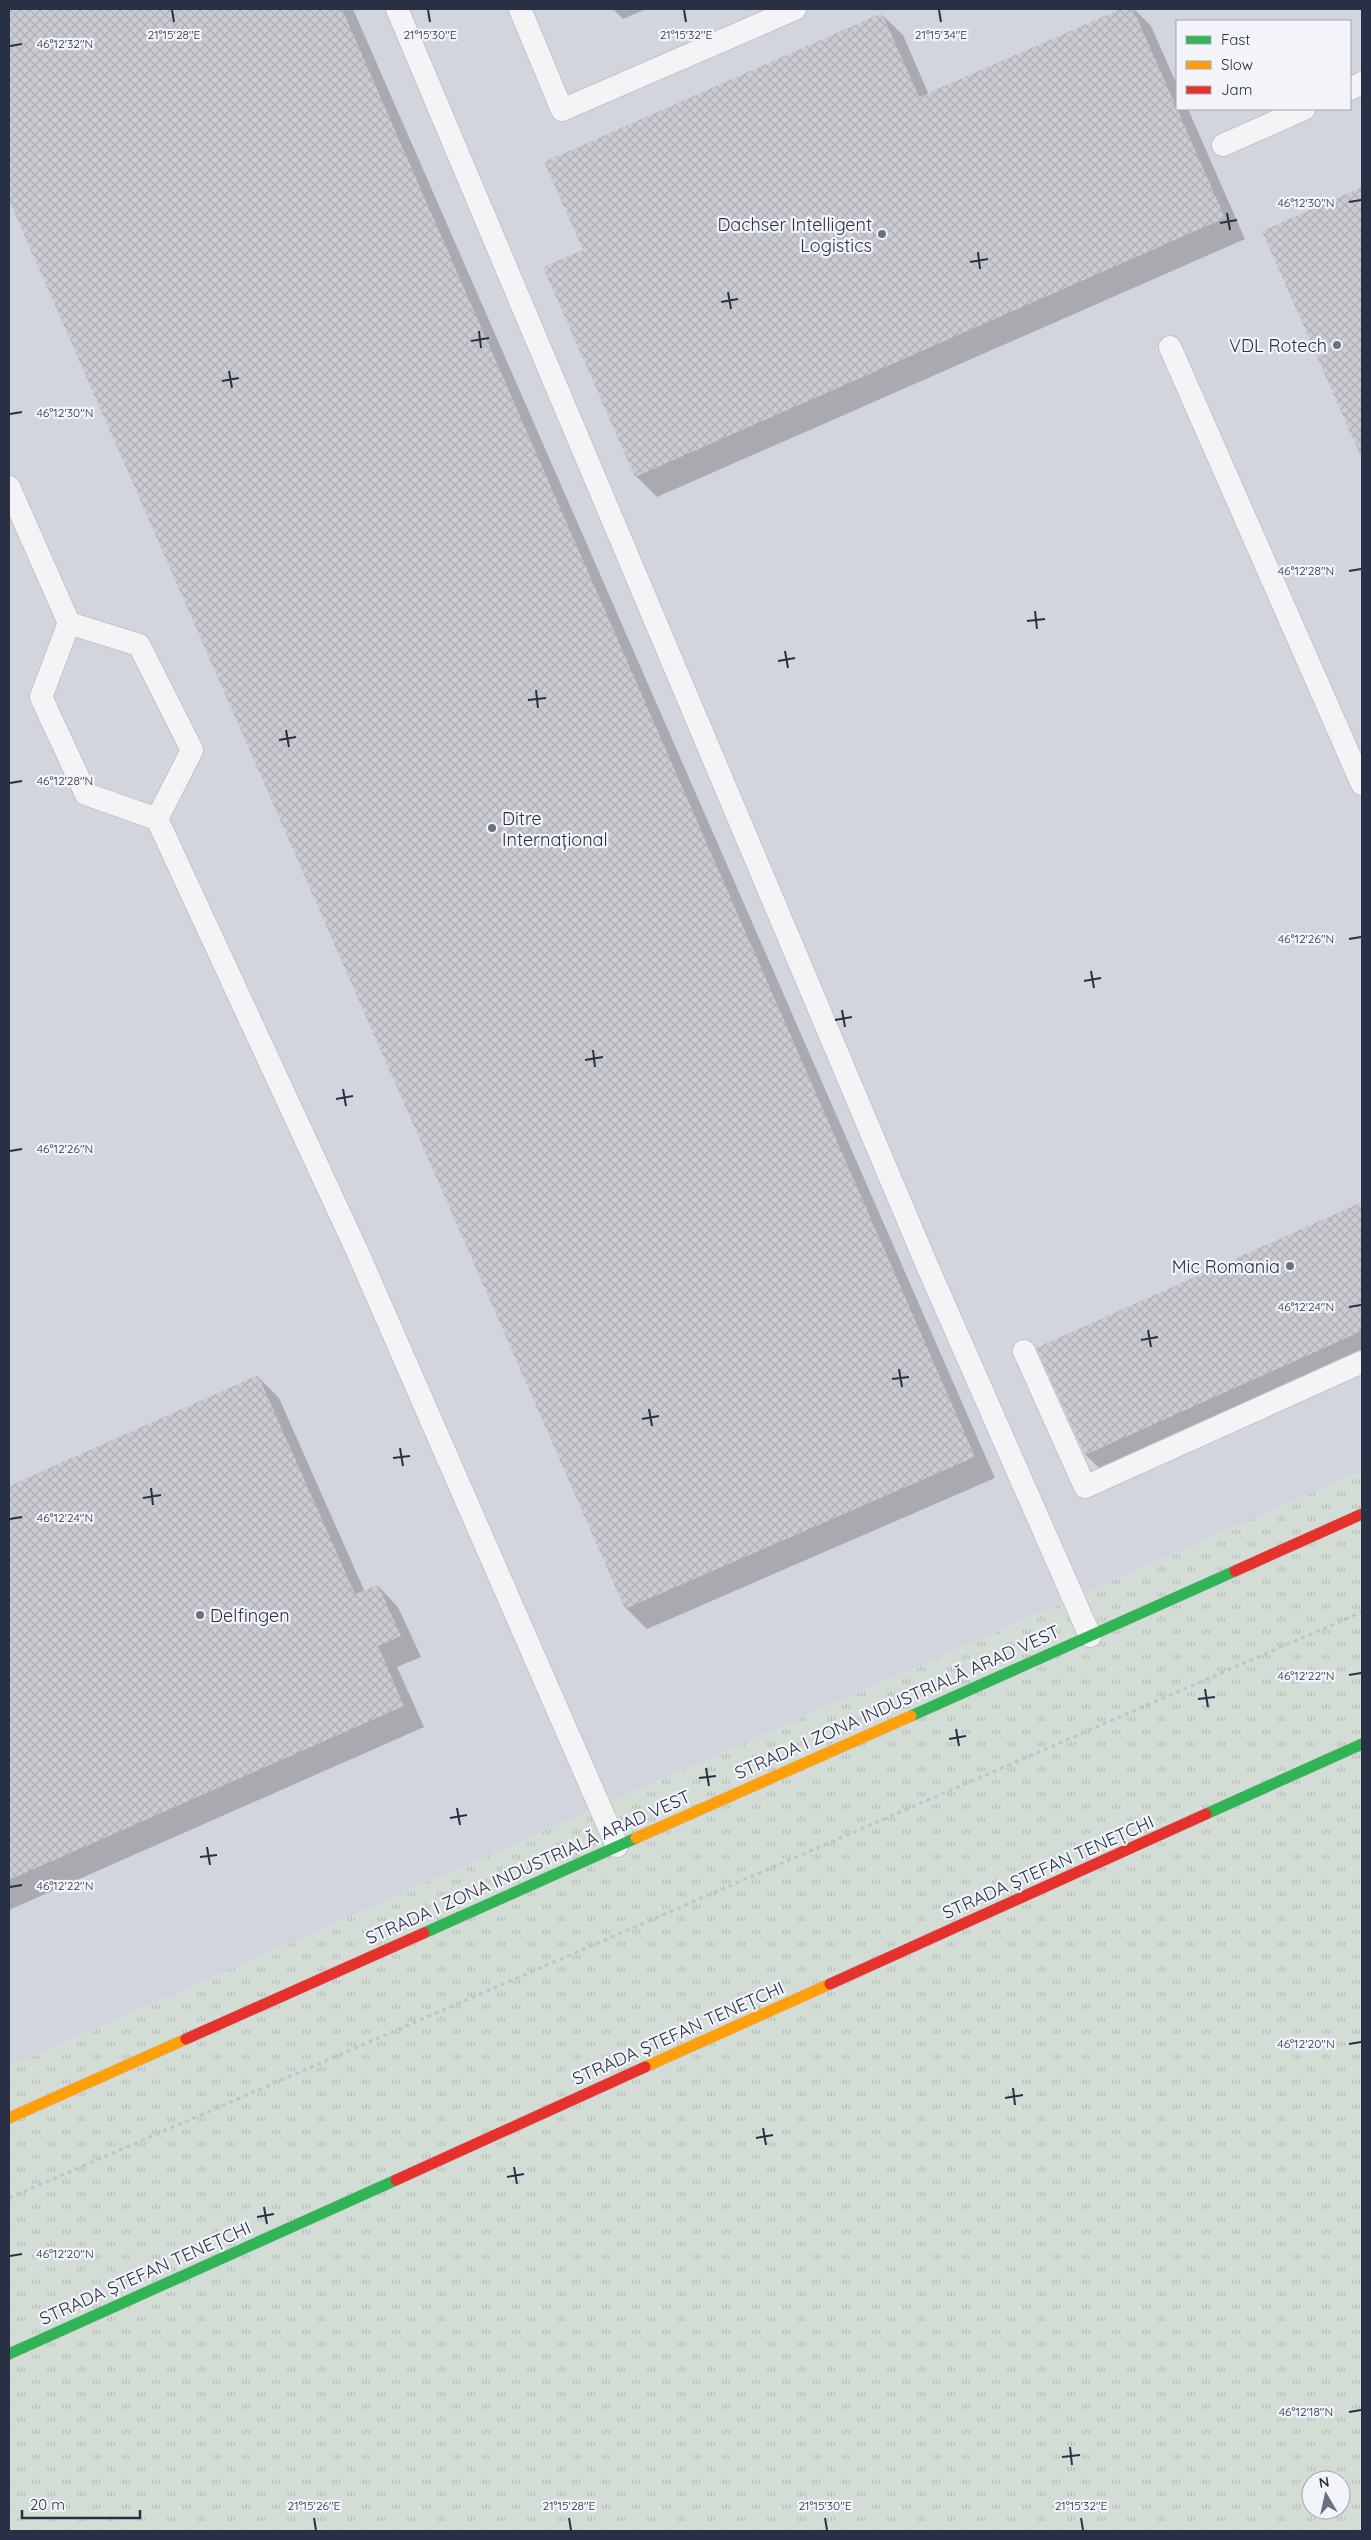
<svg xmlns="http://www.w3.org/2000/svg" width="1371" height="2540" font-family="Quicksand,sans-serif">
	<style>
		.built { fill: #d2d5dd; fill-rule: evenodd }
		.grass { fill: url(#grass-tufts); fill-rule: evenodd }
		.shadow { fill: #0003 }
		.building { fill: url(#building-cross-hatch) }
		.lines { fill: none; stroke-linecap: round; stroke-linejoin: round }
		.lane-casing { stroke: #c2c4c8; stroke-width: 24 }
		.fast-casing { stroke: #c2c4c8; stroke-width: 12 }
		.slow-casing { stroke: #c2c4c8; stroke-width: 12 }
		.jam-casing { stroke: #c2c4c8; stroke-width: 12 }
		.path { stroke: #c3c4c9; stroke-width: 3; stroke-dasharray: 4 4; stroke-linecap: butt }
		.lane { stroke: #f4f4f6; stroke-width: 22 }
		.fast { stroke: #30b455; stroke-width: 11 }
		.slow { stroke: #ff9f0a; stroke-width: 11 }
		.jam { stroke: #e5322d; stroke-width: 11 }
		.ticks { fill: none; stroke: #293045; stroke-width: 2 }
		.poi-dot { fill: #6a707f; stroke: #f2f4f9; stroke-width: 2 }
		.labels { text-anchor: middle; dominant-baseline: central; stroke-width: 4.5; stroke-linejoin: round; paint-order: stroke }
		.poi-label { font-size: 18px; fill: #293045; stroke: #f2f4f9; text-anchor: end }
		.street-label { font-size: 18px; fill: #293045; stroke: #f2f4f9 }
		.ticks-label { font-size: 12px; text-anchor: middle; fill: #293045; stroke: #f2f4f9; stroke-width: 4.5; stroke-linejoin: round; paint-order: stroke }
	</style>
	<defs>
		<pattern id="grass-tufts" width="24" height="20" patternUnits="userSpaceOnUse" patternTransform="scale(1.25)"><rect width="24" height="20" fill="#d4ddd5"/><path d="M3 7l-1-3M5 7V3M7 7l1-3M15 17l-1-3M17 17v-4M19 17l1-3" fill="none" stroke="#b6beb8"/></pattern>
		<pattern id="building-cross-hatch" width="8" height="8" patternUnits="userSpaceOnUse" patternTransform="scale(1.25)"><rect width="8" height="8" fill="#caccd1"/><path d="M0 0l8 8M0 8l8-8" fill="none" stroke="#aeb0b5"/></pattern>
	</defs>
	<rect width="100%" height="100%" fill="#e4e6ea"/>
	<path class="built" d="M9,9H1362V1471L9,2067ZM1177,21H1350V109H1177Z"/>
	<path class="grass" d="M1362,1471V2531H9V2067ZM1311,2480H1341V2510H1311Z"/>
	<g class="shadow">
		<path d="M9,9H353L995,1478L647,1629L626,1608L9,197Z"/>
		<path d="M613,9H646L623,19Z"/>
		<path d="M1124,9H1134L1151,26L1177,85V109H1188L1245,239L657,497L636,476L544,268L584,250L882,15L903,35L929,95Z"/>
		<path d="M1362,189V455L1264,231Z"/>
		<path d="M1362,1203V1361L1106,1475L1086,1455L1038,1349Z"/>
		<path d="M258,1377L279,1398L365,1592L378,1586L398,1607L421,1657L397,1667L424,1727L9,1910V1487Z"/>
	</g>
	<g class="building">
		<path d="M9,9H342L975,1457L625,1609L9,200Z"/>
		<path d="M1121,9H1133L1225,218L635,477L543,267L583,250L544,162L882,13L919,97Z"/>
		<path d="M1362,187V459L1262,231Z"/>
		<path d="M1362,1202V1331L1085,1455L1036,1348Z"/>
		<path d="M258,1375L355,1594L378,1585L401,1636L378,1646L404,1706L9,1880V1486Z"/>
	</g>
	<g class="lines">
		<defs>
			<g id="lane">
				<path d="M397,9L929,1270L1090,1636"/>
				<path d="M520,9L562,110L795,9"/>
				<path d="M1350,89L1362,83"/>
				<path d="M1223,145L1304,109"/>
				<path d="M1170,347L1362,784"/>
				<path d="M9,487L69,623"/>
				<path d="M69,623L139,645L192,750L157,819L86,794L41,697Z"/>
				<path d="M157,819L358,1253L617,1846"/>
				<path d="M1024,1351L1085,1487L1362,1362"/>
			</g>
			<g id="fast">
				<path d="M911,1716L1235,1571"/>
				<path d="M1206,1814L1362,1744"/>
				<path d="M424,1933L636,1838"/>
				<path d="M9,2354L396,2180"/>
			</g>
			<g id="slow">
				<path d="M636,1838L911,1716"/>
				<path d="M645,2067L830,1984"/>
				<path d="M9,2118L186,2039"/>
			</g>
			<g id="jam">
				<path d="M1235,1571L1362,1514"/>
				<path d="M830,1984L1206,1814"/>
				<path d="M186,2039L424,1933"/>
				<path d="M396,2180L645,2067"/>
			</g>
		</defs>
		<use href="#lane" class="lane-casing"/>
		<use href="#fast" class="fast-casing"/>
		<use href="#slow" class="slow-casing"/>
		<use href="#jam" class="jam-casing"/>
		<path class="path" d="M9,2198L1362,1612"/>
		<use href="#lane" class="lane"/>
		<use href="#fast" class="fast"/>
		<use href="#slow" class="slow"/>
		<use href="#jam" class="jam"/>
	</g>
	<path class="ticks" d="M172,10L174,22M428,10L430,22M684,10L686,22M939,10L941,22M10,46L22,44M1349,202L1361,200M1227,213L1230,230M1220,223L1237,220M978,252L980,269M970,262L988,259M728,292L731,309M721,302L738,299M479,331L481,348M471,341L489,338M229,371L232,388M222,381L239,378M10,414L22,412M1349,571L1361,569M1035,611L1037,629M1027,621L1045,619M785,651L788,668M778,661L795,658M536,690L538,708M528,700L546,698M286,730L289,747M279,740L296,737M10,783L22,781M1349,939L1361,937M1091,971L1094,988M1084,981L1101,978M842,1010L845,1027M835,1020L852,1017M593,1050L595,1067M585,1060L603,1057M343,1089L346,1106M336,1099L353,1096M10,1151L22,1149M1349,1307L1361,1305M1148,1330L1151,1347M1141,1340L1158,1337M899,1369L902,1387M892,1379L909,1377M649,1409L652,1426M642,1419L659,1416M400,1448L403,1466M393,1458L410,1456M151,1488L153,1505M143,1498L161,1495M10,1519L22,1517M1349,1675L1361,1673M1205,1689L1208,1707M1198,1699L1215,1697M956,1729L959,1746M949,1739L966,1736M706,1768L709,1786M699,1778L716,1776M457,1808L460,1825M450,1818L467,1815M207,1847L210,1865M200,1857L217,1855M10,1887L22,1885M1349,2044L1361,2042M1013,2088L1015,2105M1005,2098L1023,2095M763,2128L766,2145M756,2138L773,2135M514,2167L517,2184M507,2177L524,2174M264,2207L267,2224M257,2217L274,2214M10,2256L22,2254M1349,2412L1361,2410M1070,2447L1072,2465M1062,2457L1080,2455M314,2518L316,2530M569,2518L571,2530M825,2518L827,2530M1081,2518L1083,2530"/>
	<g class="poi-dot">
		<circle cx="882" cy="234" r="5"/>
		<circle cx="1337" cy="345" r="5"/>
		<circle cx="492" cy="828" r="5"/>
		<circle cx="1290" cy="1266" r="5"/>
		<circle cx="200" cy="1615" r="5"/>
	</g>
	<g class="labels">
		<g class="poi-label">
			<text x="872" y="224">Dachser Intelligent<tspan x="872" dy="21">Logistics</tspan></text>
			<text x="1327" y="345">VDL Rotech</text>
			<text x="502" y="818" text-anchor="start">Ditre<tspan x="502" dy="21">Internațional</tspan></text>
			<text x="1280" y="1266">Mic Romania</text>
			<text x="210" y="1615" text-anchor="start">Delfingen</text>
		</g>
		<g class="street-label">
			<text transform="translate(897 1702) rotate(-24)">STRADA I ZONA INDUSTRIALĂ ARAD VEST</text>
			<text transform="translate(528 1867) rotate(-24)">STRADA I ZONA INDUSTRIALĂ ARAD VEST</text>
			<text transform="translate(1048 1867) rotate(-24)">STRADA ȘTEFAN TENEȚCHI</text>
			<text transform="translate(678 2033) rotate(-24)">STRADA ȘTEFAN TENEȚCHI</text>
			<text transform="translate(145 2273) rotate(-24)">STRADA ȘTEFAN TENEȚCHI</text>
		</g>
	</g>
	<g class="ticks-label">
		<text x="174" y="39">21°15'28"E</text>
		<text x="430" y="39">21°15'30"E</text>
		<text x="686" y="39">21°15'32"E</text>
		<text x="941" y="39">21°15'34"E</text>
		<text x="65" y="48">46°12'32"N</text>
		<text x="1306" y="207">46°12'30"N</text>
		<text x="65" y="417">46°12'30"N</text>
		<text x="1306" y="575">46°12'28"N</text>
		<text x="65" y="785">46°12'28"N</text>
		<text x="1306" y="943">46°12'26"N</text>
		<text x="65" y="1153">46°12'26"N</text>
		<text x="1306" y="1311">46°12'24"N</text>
		<text x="65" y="1522">46°12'24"N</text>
		<text x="1306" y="1680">46°12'22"N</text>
		<text x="65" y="1890">46°12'22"N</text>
		<text x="1306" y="2048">46°12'20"N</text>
		<text x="65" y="2258">46°12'20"N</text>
		<text x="1306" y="2416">46°12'18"N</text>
		<text x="314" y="2510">21°15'26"E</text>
		<text x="569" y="2510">21°15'28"E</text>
		<text x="825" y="2510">21°15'30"E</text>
		<text x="1081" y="2510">21°15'32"E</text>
	</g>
	<rect width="1371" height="2540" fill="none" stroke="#293045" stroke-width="20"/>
	<rect x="1176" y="20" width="175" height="90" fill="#f2f4f9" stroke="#a2a6b1"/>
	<rect x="1186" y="36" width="25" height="8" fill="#30b455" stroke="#a2a6b1"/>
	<text x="1221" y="45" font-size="15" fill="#293045">Fast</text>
	<rect x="1186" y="61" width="25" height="8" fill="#ff9f0a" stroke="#a2a6b1"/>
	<text x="1221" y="70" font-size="15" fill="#293045">Slow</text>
	<rect x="1186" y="86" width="25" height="8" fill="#e5322d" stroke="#a2a6b1"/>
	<text x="1221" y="95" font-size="15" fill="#293045">Jam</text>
	<g transform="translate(1326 2495) rotate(351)"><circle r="24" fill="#f2f4f9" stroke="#a2a6b1"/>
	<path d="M0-4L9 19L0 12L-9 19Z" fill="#6a707f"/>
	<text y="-8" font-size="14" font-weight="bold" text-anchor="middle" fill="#293045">N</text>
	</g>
	<path d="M22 2510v8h118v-8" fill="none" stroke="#293045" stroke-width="2.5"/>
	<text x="30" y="2510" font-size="15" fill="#293045" stroke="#f2f4f9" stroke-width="4" paint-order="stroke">20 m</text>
</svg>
